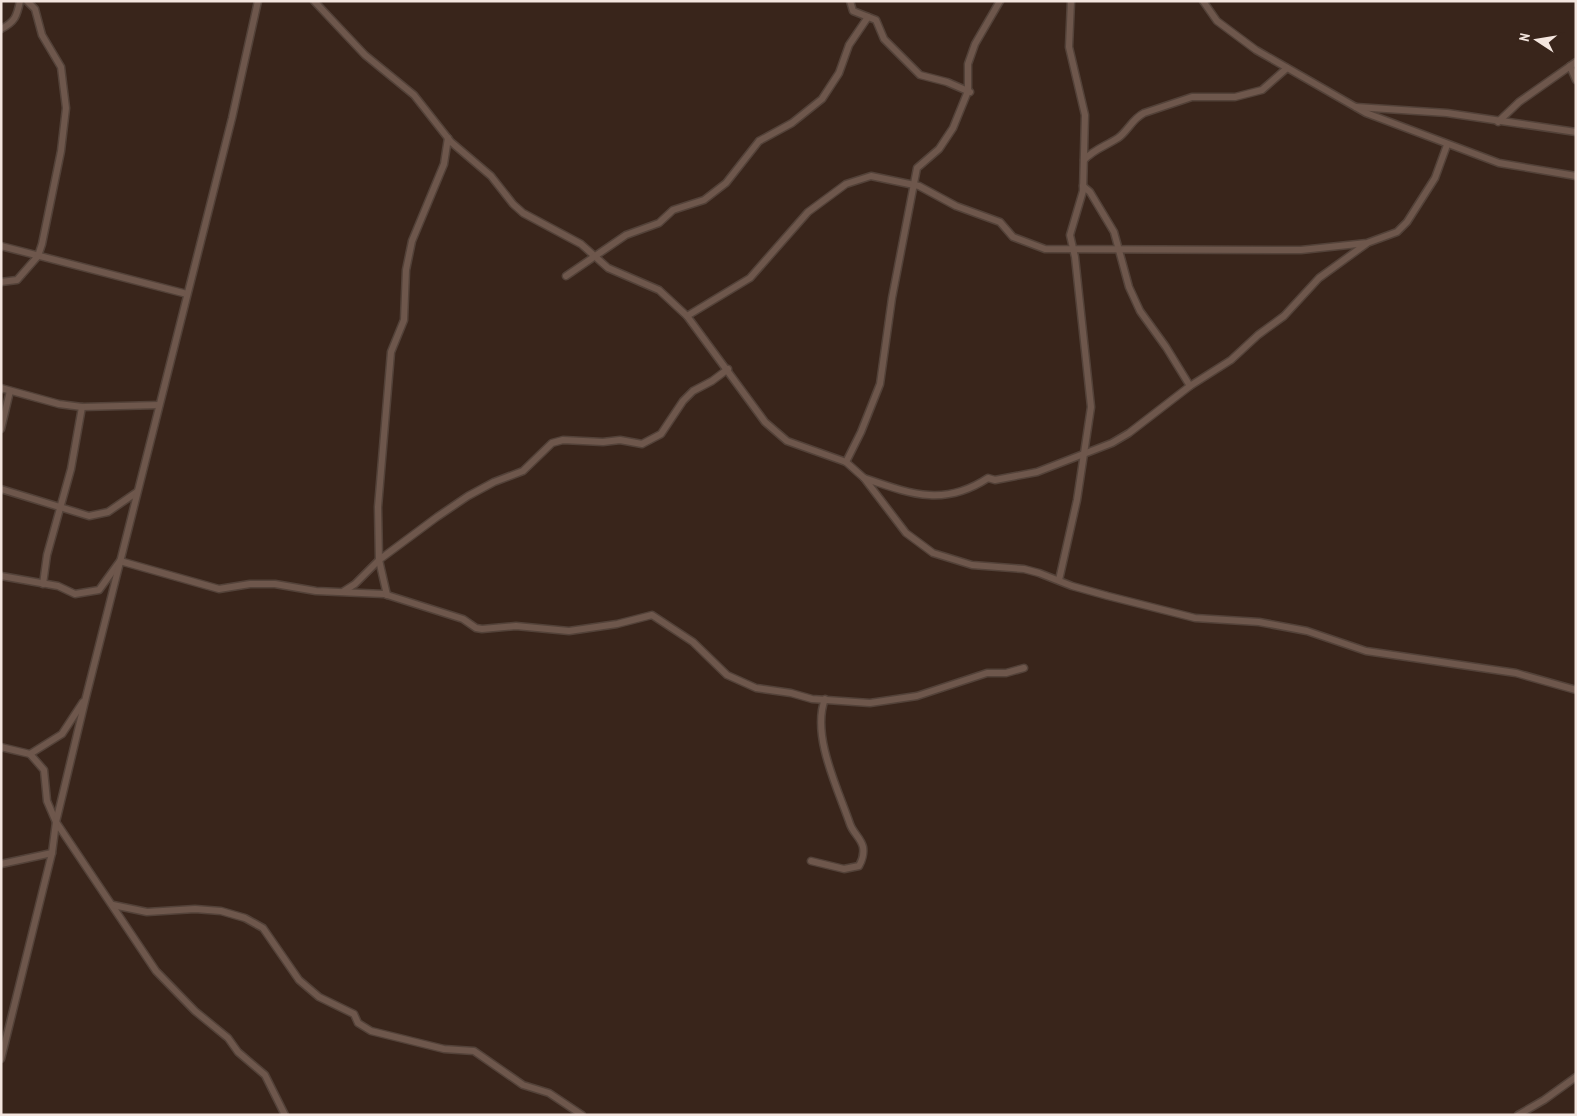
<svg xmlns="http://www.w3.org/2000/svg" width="1577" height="1116" font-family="'PT Sans Narrow',sans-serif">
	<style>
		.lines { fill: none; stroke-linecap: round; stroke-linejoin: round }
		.street-casing { stroke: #534239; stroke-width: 9 }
		.street { stroke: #6e574c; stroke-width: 6 }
	</style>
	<rect width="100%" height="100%" fill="#39251b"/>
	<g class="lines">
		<defs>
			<g id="street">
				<path d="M314,1L365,55L414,95L451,142L491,176L513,204L523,213L581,244L608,268L659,290L687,316L765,422L787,441L846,462L864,478L906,533L933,553L972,565L1024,569L1039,573L1072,586L1108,596L1195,618L1259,622L1307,631L1366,651L1516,673L1576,690"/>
				<path d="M850,1L853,11L876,20L884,39L920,75L947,82L970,92"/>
				<path d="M1203,1L1217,21L1256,50L1366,113L1499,163L1576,176"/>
				<path d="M1,29C15,22 17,16 20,1"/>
				<path d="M1570,66L1576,80"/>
				<path d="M1356,107L1447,113L1576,132"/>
				<path d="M1498,122L1519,102L1576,62"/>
				<path d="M1084,160C1094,149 1106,146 1118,138C1128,131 1132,119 1144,113L1192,97H1235L1262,90L1287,68"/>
				<path d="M1083,186L1090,192L1114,232L1129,287L1140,311L1166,347L1190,386"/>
				<path d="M1,246L187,294"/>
				<path d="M566,276L626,235L659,223L673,210L704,200L726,183L759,141L792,123L822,99L839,73L849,45L868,17"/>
				<path d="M1,282L17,280L38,256L42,244L61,151L66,108L61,67L42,35L35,9L27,1"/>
				<path d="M687,316L750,278L808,212L846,184L871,176L919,186L956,206L1000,222L1013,237L1045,249L1301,250L1367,243L1397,232L1407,222L1435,178L1447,145"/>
				<path d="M1,388L59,404L82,407L159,405"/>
				<path d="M1,429L10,391"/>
				<path d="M846,462L861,432L880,384L892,298L917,168L939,149L953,128L968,91V64L975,44L1000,1"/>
				<path d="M864,478C911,494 944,507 988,478L995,480L1037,472L1112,443L1129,433L1190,386L1231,360L1258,335L1284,316L1319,278L1366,244"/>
				<path d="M1,489L89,516L108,512L137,492"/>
				<path d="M1,576L58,586L75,594L99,590L120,561L219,589L250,584H275L316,591L384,594L463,619L476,628L482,629L516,626L569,631L617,624L652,615L693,642L727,675L756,688L791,693L812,699L870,703L917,696L987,673H1006L1024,668"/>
				<path d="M1059,580L1077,500L1091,407L1075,257L1070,235L1083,191L1085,115L1069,47L1071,1"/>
				<path d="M43,584L47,555L71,469L82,407"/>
				<path d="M344,591L355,584L379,560L437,517L468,496L494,482L523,471L552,443L563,440L603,442L620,440L642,444L661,434L683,401L693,391L712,381L728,369"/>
				<path d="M387,595L379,560L378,507L391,352L404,320L406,270L412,241L444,164L448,138"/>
				<path d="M1,747L30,754L62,734L83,702"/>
				<path d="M30,754L44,770L47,801L56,822L156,971L195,1011L228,1038L238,1052L265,1075L285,1115"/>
				<path d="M811,861L844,869L859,866C862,861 864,853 863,847C861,838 853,833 850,824C838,789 811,735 825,699"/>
				<path d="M1,864L52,853"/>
				<path d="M113,905L147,912L195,909L221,911L245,918L263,928L299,980L319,997L354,1014L358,1023L371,1031L444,1049L474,1051L523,1085L549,1093L582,1115"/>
				<path d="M1,1059L52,853L56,822L86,697L232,118L258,1"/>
				<path d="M1518,1115L1544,1100L1576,1077"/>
			</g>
		</defs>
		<use href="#street" class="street-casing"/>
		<use href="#street" class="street"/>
	</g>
	<rect width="1577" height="1116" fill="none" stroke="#f4e6df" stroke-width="5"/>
	<g transform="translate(1537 40) rotate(282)" stroke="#39251b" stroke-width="4" paint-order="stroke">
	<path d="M0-4L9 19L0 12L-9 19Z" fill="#f4e6df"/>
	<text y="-8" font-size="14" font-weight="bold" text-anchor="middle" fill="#f4e6df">N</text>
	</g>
</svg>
